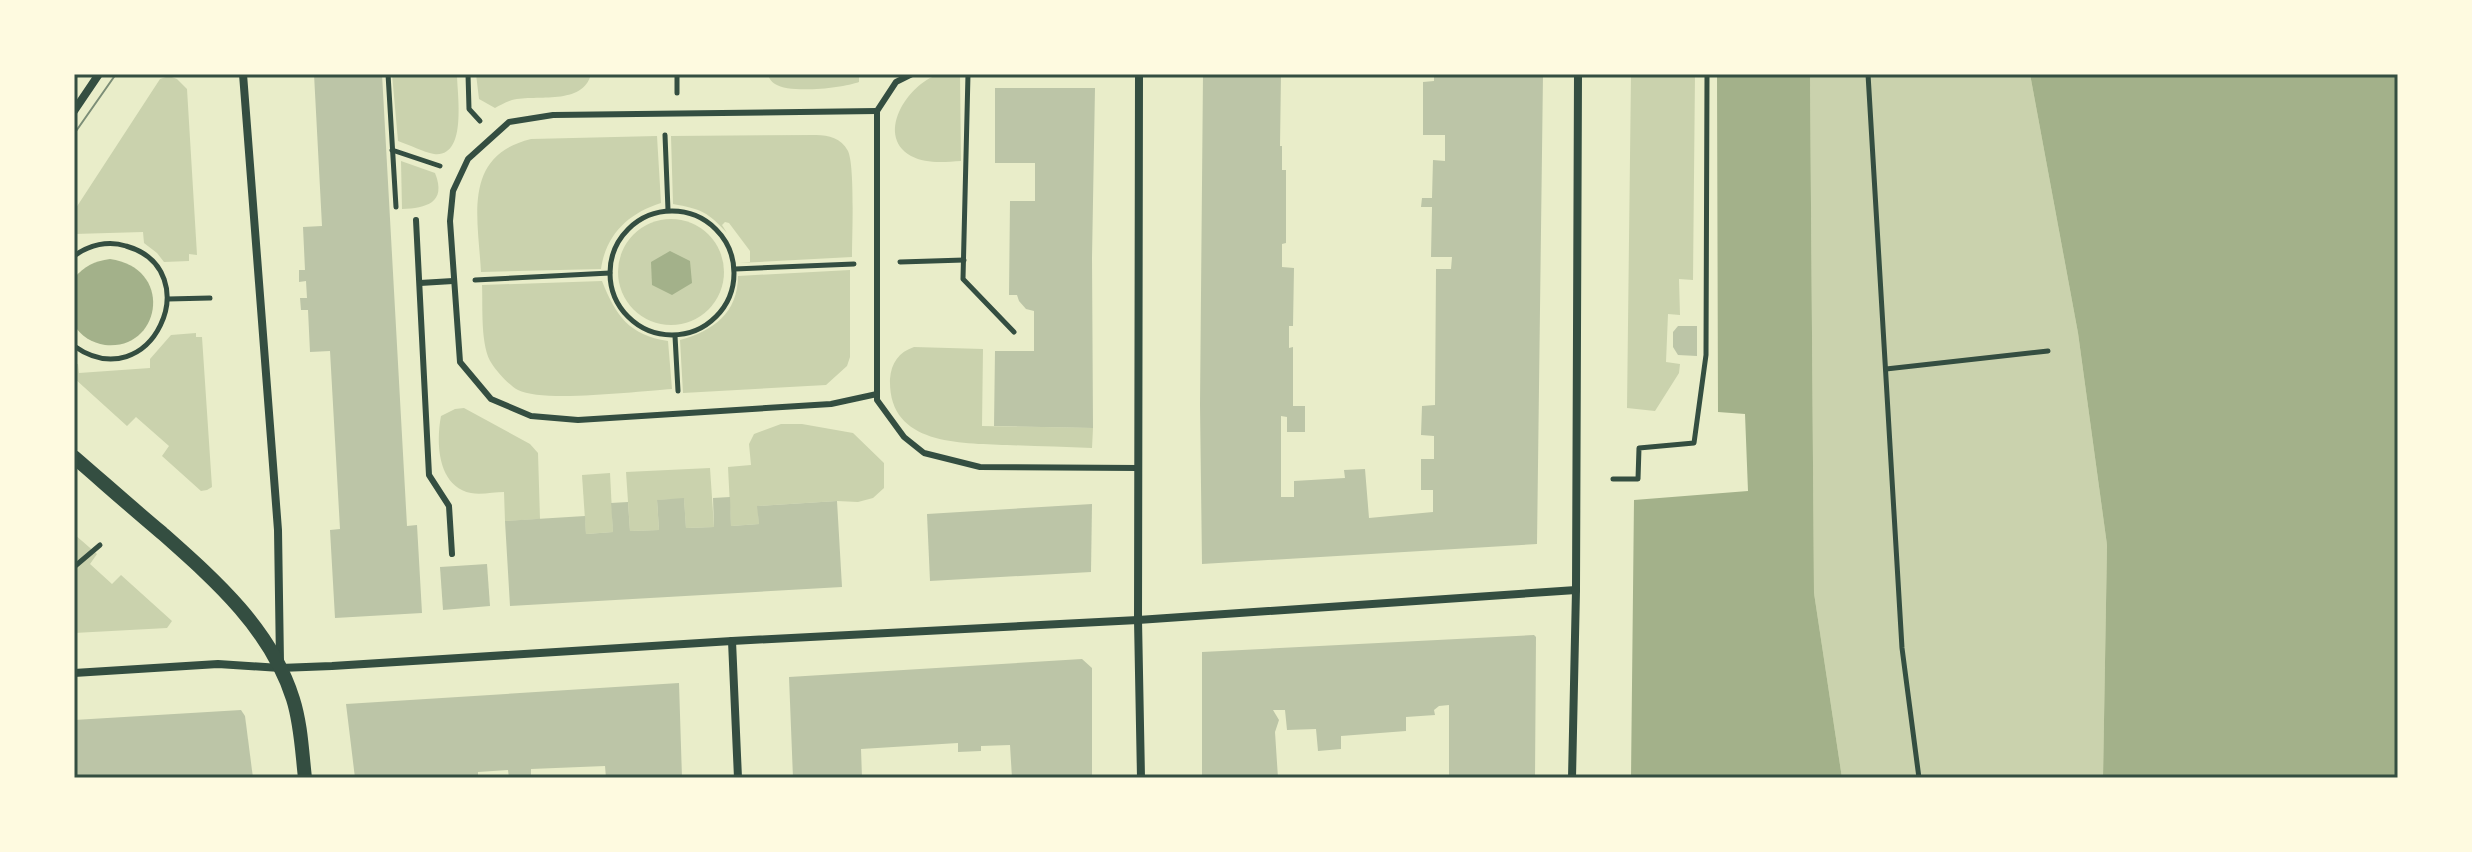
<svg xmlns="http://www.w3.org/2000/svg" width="2472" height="852" font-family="'Times New Roman',serif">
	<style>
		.green { fill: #cad2ad }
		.water { fill: #a3b18a }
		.building { fill: #bcc5a7 }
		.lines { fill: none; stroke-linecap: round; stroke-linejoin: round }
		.path { stroke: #344e41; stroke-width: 5 }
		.service { stroke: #344e41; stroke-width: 6 }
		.minor { stroke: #344e41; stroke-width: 8 }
		.tertiary { stroke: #344e41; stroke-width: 14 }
		.tram { stroke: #7c8e77; stroke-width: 2 }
		.neatline { fill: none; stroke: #344e41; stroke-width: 3 }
	</style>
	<rect width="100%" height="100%" fill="#e9edc9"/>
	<g class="green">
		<path d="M392,74H457C457,94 468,158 434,154C423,152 410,145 398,141Z"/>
		<path d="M476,74H591C583,106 537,94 512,100C506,102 500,105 495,108L479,99Z"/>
		<path d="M767,74H859V82C843,88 790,94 775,84C771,82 769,77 767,74Z"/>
		<path d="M941,74H960L961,161C944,162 926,164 911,156C873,134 911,80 941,74Z"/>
		<path d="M1631,74H1695L1693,280L1679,279L1680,315L1668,314L1666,362L1680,364L1679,373L1655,411L1627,408Z"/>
		<path d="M1810,74H2030L2078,333L2107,545L2103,778H1842L1814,593Z"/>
		<path d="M169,76L177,79L187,89L197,255L189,254V261L164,262L157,253L144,243L143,232L74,234V211L160,79Z"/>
		<path d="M816,135C829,135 841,138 848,151C855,166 852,237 852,257L739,263L733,242L739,263L750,262V251L729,223L725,222L722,225L727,233C708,212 701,209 673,204L671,136Z"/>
		<path d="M657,136L661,203C629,213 606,234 601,269L481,272C478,217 462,156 531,139Z"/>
		<path d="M401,161L435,173C447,203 426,208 402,209Z"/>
		<circle cx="671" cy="272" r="53"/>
		<path d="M850,270V357L847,366L826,385L683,393L680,340C713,331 738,313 738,276Z"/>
		<path d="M602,281C616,316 629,335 668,341L672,389C639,391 543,403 518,390C510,386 497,372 492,364C480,347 483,307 482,285Z"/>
		<path d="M196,333V337H202L212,487L207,490L201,491L162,456L169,446L136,417L127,426L74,378V364H78L79,373L150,368V359L171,335Z"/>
		<path d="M914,347L983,349L982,426L1093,428L1092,448C1064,447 1035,446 1007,445C959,443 888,445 890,379C891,363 899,352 914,347Z"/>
		<path d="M464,408L530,444L538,453L540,519L505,521L504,492C494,492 481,495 471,493C437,486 436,442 441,416L455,409Z"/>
		<path d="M781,424H802L853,433L884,463V488L873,498L858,502L837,501L758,506L759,524L731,526L728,467L751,465L749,444L754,434Z"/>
		<path d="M710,468L714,527L686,528L684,499L657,500L659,530L630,531L626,472Z"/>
		<path d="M610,473L613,532L586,534L582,475Z"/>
		<path d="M74,534L97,554L90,564L112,584L121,575L172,621L167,628L74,633Z"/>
	</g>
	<g class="water">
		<path d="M1717,74H1810L1814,593L1842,778H1631L1634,500L1748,491L1745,414L1718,412Z"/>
		<path d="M2030,74H2398V778H2103L2107,545L2078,333Z"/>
		<path d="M670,251L690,261L692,283L672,295L652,285L651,262Z"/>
		<path d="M110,259C175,268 161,351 105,345C92,343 81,336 74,325V278C85,266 94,261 110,259Z"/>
	</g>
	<g class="building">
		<path d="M314,74H382L407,526L417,525L422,613L335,618L330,530L340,529L330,351L310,352L308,310H301L300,298H307L306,281L299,282V270H305L303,227L322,226Z"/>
		<path d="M1203,74H1281L1280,146H1282V170H1286V243L1282,244V267L1294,268L1293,326H1289V348L1293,347V406H1305V432H1287V417L1281,416V497H1294V481L1345,478L1344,470L1365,469L1369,518L1433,512V490H1421V459H1434V436L1421,435L1422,406L1435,405L1436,269H1451L1452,257H1431L1432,207H1421L1422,198H1432L1433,160L1445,161V135H1423V82L1434,81V74H1543L1537,544L1202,564L1200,405Z"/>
		<path d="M995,88H1095L1092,258L1093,428L994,426L995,351H1034V311L1026,309L1019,301L1017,295H1009L1010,201H1035V163H995Z"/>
		<path d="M1678,326H1697V356L1678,355L1673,347V332Z"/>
		<path d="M730,497L731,526L759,524L757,506L837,501L842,587L510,606L505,521L585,516L586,534L613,532L611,503L628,502L630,531L659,530L657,500L684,498L686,528L714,527L713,498Z"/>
		<path d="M1092,504L1091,572L930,581L927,514Z"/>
		<path d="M487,564L490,606L443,610L440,567Z"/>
		<path d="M1534,635L1536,637L1535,778H1449V705L1439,706L1434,710L1435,715L1406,717V731L1341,736V749L1318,751L1316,729L1287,730L1285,710H1273L1279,720L1275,732L1278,778H1202V652Z"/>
		<path d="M1082,659L1092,668V778H1012L1010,745L981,746V751L958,752V743L861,749L862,778H793L789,677Z"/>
		<path d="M679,683L682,778H606L605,766L531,769V778H509L508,770L478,772V778H355L346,704Z"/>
		<path d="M241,710L245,716L253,778H74V720Z"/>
	</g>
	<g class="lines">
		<g class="path">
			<path d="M388,74L396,207"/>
			<path d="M468,74L469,109L480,121"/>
			<path d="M968,74L963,279L1014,332"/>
			<path d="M1868,74L1902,648L1919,778"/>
			<path d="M677,93V74"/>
			<path d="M665,135L668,210"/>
			<path d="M392,150L440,166"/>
			<circle cx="672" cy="273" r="62"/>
			<path d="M74,256C89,245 108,240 126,246C210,270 151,400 74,346"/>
			<path d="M900,262L964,260"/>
			<path d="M735,269L854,264"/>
			<path d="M475,280L610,273"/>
			<path d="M168,299L210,298"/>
			<path d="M675,336L678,391"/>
			<path d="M1886,369L2048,351"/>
			<path d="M1613,479H1638L1639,448L1694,443L1706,355L1707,74"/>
			<path d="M74,567L100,545"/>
		</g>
		<g class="service">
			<path d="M912,74L896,82L877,111V400L904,437L924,453L980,467L1139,468"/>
			<path d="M416,220L429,475L449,506L452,554"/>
			<path d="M420,283L453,281"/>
			<path d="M877,394L831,404L578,420L531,416L491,399L460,362L450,221L453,191L468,159L509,122L553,115L877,111"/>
		</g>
		<g class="minor">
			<path d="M243,74L278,530L280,663"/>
			<path d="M1139,74L1138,620L1141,778"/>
			<path d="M74,111L99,74"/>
			<path d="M732,641L738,778"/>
			<path d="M74,673L218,664L280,668L332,666L732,641L1138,620L1576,590"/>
			<path d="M1572,778L1576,590L1578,74"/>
		</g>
		<path class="tertiary" d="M74,457C103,482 132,508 162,533C215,580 271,629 293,699C301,724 302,752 305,778"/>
		<g class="tram">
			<path d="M74,81L78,74"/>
			<path d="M74,134L116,74"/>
		</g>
	</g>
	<rect width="2472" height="852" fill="none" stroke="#fefae0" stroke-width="152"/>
	<rect x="76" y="76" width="2320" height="700" class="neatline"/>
</svg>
